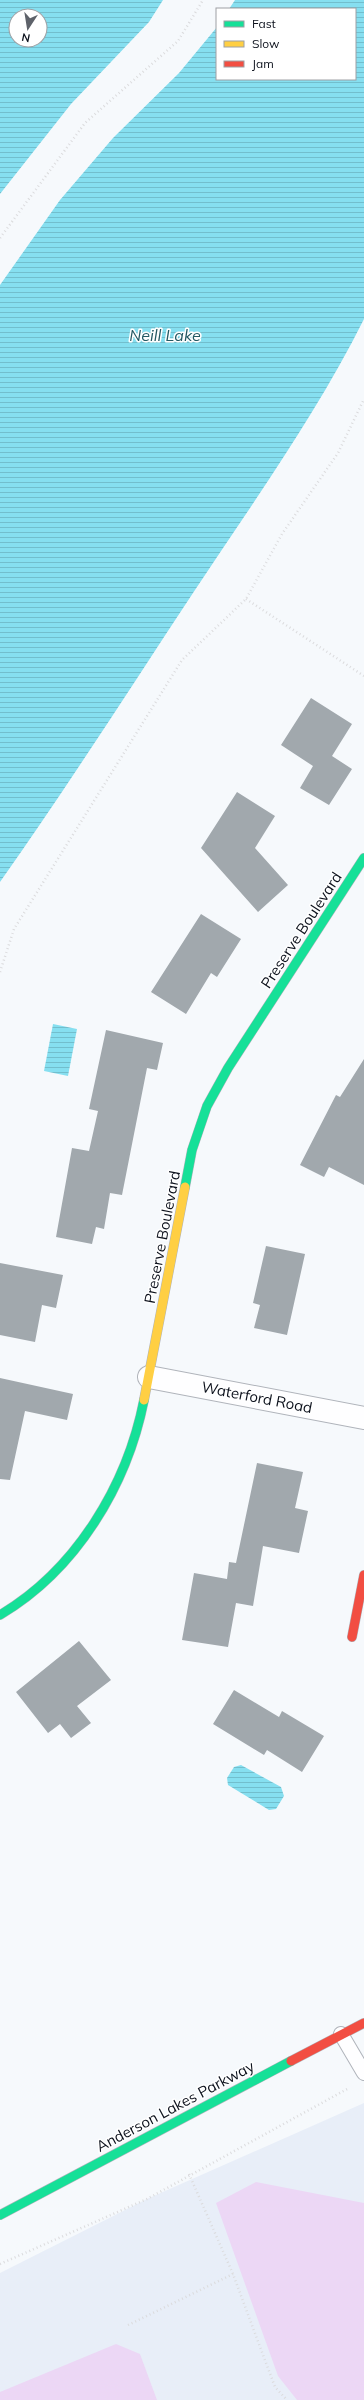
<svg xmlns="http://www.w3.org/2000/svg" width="364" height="2400" font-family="Mulish,sans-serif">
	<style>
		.built { fill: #e8eef8 }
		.grass { fill: #ecd7f5 }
		.water { fill: url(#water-rules); fill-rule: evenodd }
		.building { fill: #a1a8ad }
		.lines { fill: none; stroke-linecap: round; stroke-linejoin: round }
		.lane-casing { stroke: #b0b4bb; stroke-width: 16 }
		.street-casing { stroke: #b0b4bb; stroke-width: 24 }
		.fast-casing { stroke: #b0b4bb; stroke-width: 10 }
		.slow-casing { stroke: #b0b4bb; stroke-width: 10 }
		.jam-casing { stroke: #b0b4bb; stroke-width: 10 }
		.path { stroke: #dbdbdd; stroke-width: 2.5; stroke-dasharray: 1 3; stroke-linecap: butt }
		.lane { stroke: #fefeff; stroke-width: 14 }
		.street { stroke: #fefeff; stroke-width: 22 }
		.fast { stroke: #16e098; stroke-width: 9 }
		.slow { stroke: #ffcf43; stroke-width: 9 }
		.jam { stroke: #f24e42; stroke-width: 9 }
		.labels { text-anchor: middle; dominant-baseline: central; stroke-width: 3; stroke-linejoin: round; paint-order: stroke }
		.street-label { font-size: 15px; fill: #0c111c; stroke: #fff }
		.water-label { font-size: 16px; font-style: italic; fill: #245963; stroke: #fff }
	</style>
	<defs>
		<pattern id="water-rules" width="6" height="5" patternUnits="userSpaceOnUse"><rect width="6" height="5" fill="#86dff0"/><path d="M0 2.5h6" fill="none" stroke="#72becd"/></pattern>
	</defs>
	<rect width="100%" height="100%" fill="#f6f9fc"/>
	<path class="built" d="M364,2103V2400H0V2273L147,2199Z"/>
	<g class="grass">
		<path d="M256,2182L364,2203V2400H297L278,2376L216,2203Z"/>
		<path d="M116,2344L140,2354L157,2400H0V2392Z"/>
	</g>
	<g class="water">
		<path d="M0,0H163L149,22L71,104L0,194ZM16,16H40V40H16Z"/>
		<path d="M235,0H364V319C316,415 252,504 193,593C129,690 67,787 0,882V285L60,200L113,138L179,73L217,27V79H355V9H229Z"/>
		<path d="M53,1024L77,1029L68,1076L44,1071Z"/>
		<path d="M241,1765L281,1787L284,1796L276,1809L269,1810L228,1785L227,1778L234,1767Z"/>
	</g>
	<g class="building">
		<path d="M311,698L352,724L332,756L352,769L329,805L300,788L313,766L281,745Z"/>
		<path d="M237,792L275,816L255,848L288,885L258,912L201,848Z"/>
		<path d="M201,914L241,939L217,977L211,973L186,1014L151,992Z"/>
		<path d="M106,1030L163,1043L157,1070L147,1068L122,1195L110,1193L104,1229L96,1227L92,1244L56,1237L72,1148L89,1151L98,1111L89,1109Z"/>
		<path d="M364,1059V1185L329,1167L324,1177L300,1165L336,1095L340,1097Z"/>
		<path d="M266,1246L305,1254L287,1335L254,1328L260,1305L253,1303Z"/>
		<path d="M0,1263L63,1275L56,1308L42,1305L35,1342L0,1335Z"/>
		<path d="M0,1378L73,1394L67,1420L25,1411L10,1480L0,1479Z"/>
		<path d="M257,1463L303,1472L295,1508L308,1511L299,1553L263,1546L253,1606L236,1603L228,1647L182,1640L194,1573L227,1579L229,1562L236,1563Z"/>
		<path d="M79,1641L111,1680L77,1706L91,1723L71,1738L60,1724L48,1733L16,1692Z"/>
		<path d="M234,1690L279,1717L282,1711L324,1736L302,1772L267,1750L264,1755L213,1724Z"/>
	</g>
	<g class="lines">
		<defs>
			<path id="lane" d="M341,2034L364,2073"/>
			<path id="street" d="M149,1377L364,1418"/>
			<g id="fast">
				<path d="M185,1187L192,1150L207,1106L228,1068L364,858"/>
				<path d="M0,1615C76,1570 127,1486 144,1400"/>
				<path d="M0,2215L291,2061"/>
			</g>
			<path id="slow" d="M144,1400L185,1187"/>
			<g id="jam">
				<path d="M352,1637L364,1575"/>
				<path d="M291,2061L364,2023"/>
			</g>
		</defs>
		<use href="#lane" class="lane-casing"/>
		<use href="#street" class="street-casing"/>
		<use href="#fast" class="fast-casing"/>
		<use href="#slow" class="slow-casing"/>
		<use href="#jam" class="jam-casing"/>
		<g class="path">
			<path d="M0,238L85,123L178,41L203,0"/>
			<path d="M246,599L364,676"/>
			<path d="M0,972L14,929L182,660L246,599L282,534L338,453L364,399"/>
			<path d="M189,2174L233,2274L275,2387L287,2400"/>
			<path d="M0,2264L147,2199L349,2088"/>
			<path d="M128,2325L233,2274"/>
		</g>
		<use href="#lane" class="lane"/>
		<use href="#street" class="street"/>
		<use href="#fast" class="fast"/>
		<use href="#slow" class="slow"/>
		<use href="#jam" class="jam"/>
	</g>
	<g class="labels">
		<g class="street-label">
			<text transform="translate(301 930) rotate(-57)">Preserve Boulevard</text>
			<text transform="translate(162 1237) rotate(-79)">Preserve Boulevard</text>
			<text transform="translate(257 1397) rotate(11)">Waterford Road</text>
			<text transform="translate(175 2106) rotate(-28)">Anderson Lakes Parkway</text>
		</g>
		<g class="water-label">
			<text x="165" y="335">Neill Lake</text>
		</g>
	</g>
	<rect x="216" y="8" width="140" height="72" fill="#ffffff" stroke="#9ea0a4"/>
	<rect x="224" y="21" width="20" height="6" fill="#16e098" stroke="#9ea0a4"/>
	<text x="252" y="28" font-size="12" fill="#0c111c">Fast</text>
	<rect x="224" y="41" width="20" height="6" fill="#ffcf43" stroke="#9ea0a4"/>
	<text x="252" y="48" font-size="12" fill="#0c111c">Slow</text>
	<rect x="224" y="61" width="20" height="6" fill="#f24e42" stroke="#9ea0a4"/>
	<text x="252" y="68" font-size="12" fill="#0c111c">Jam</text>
	<g transform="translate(28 28) rotate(192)"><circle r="19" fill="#ffffff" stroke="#9ea0a4"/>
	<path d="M0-3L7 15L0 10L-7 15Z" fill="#5e626a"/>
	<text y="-6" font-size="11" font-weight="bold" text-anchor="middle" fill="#0c111c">N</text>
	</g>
</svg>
